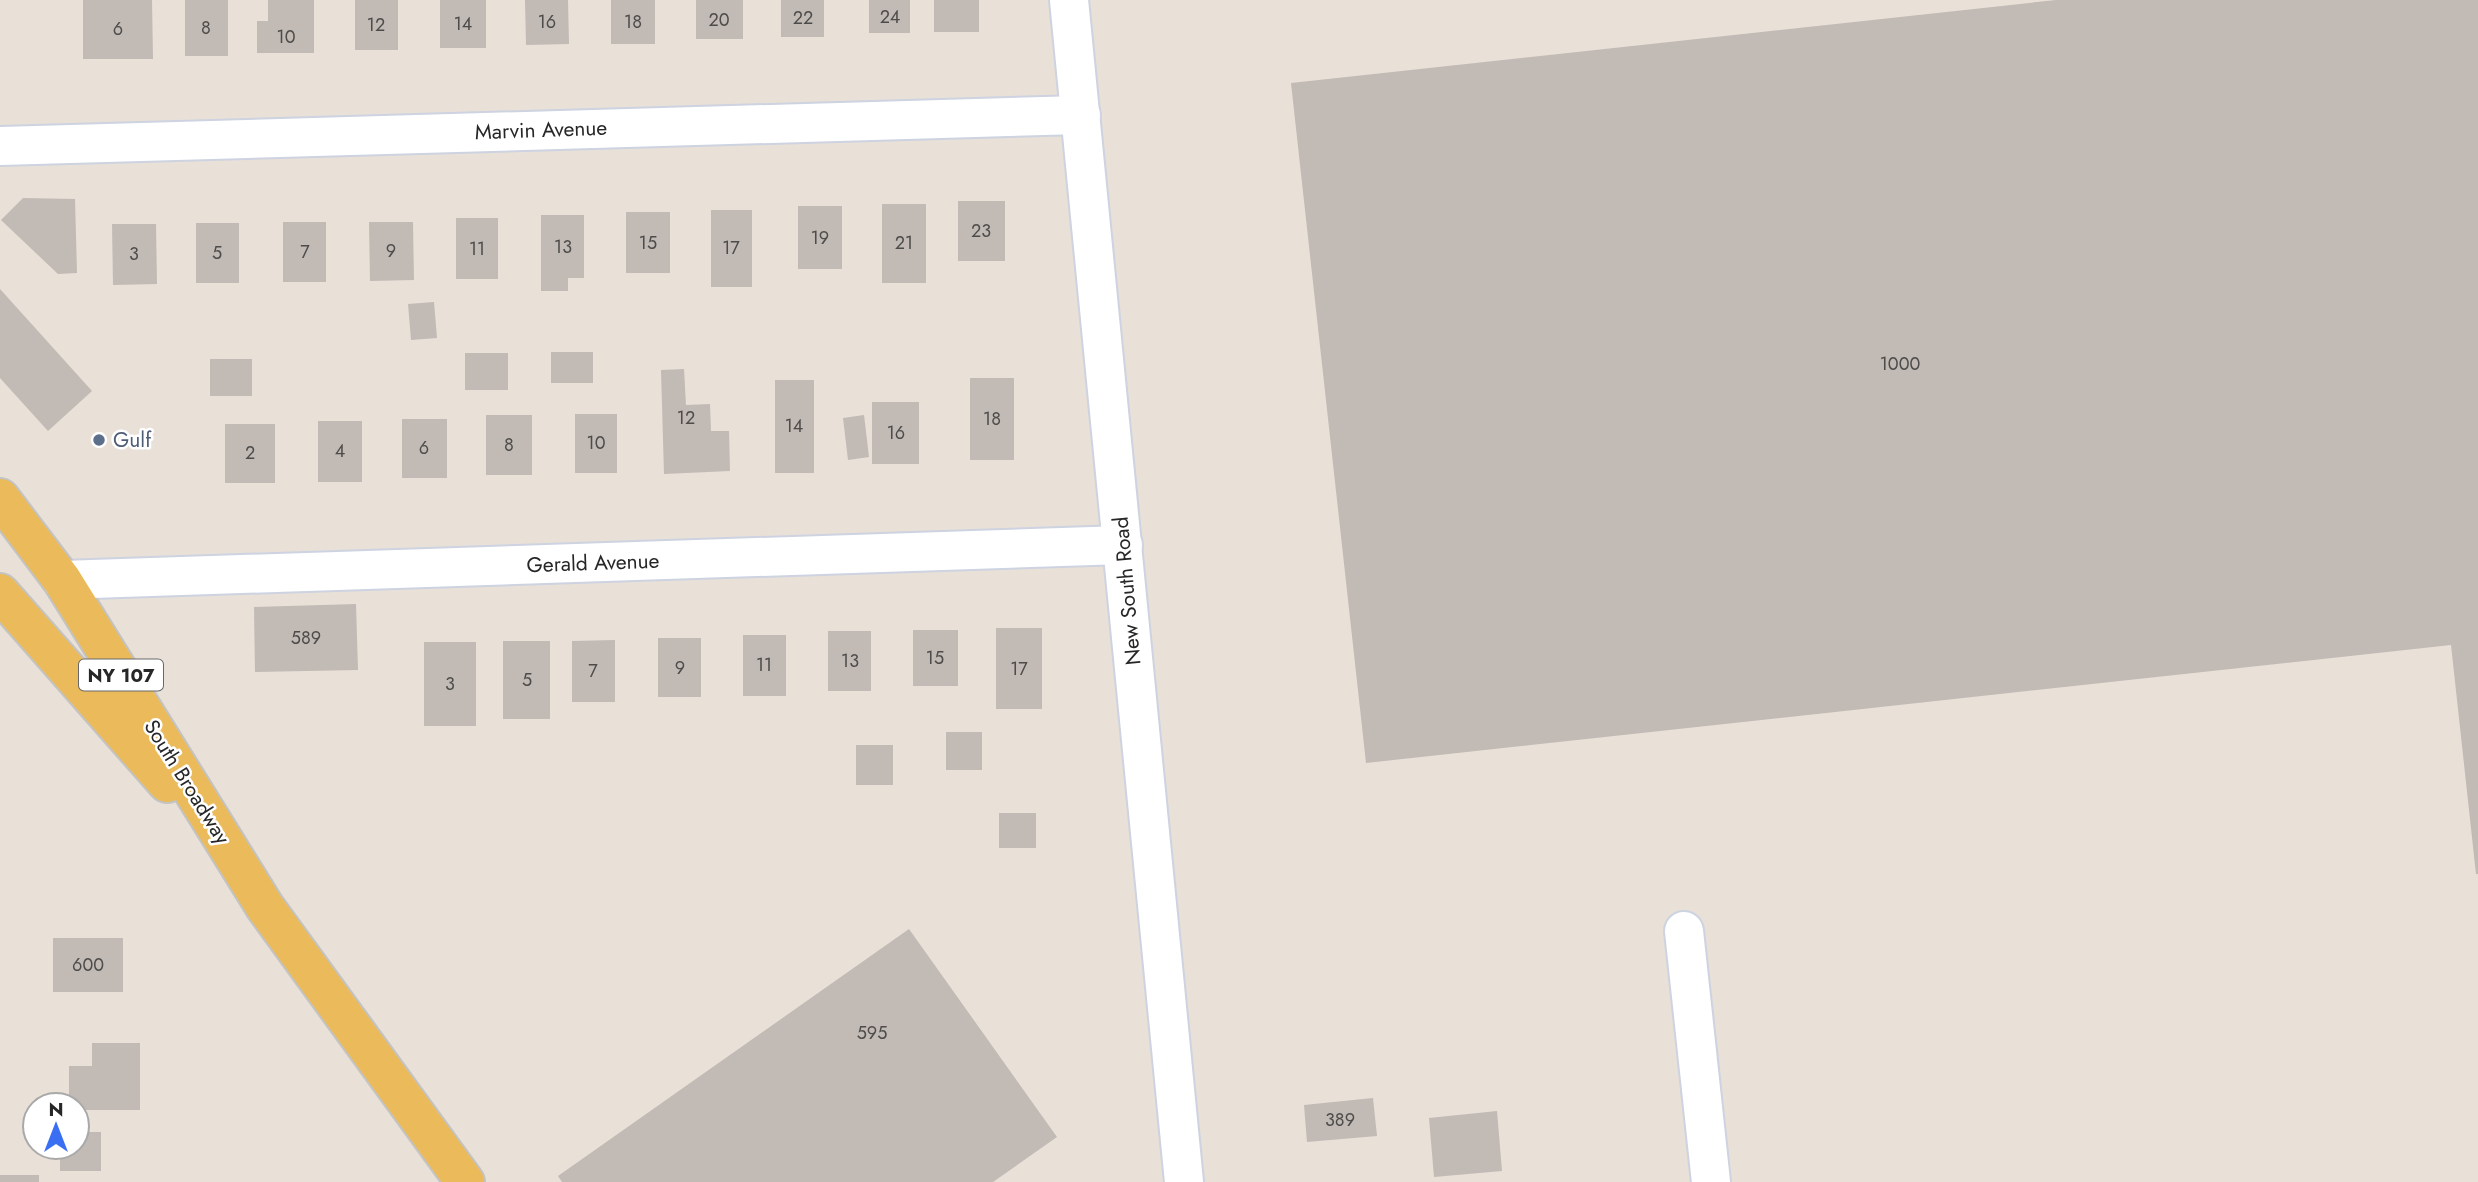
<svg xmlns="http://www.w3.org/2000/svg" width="2478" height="1182" font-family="Jost,sans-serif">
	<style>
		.building { fill: #c1bab5 }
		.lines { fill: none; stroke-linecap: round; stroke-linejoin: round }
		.minor-casing { stroke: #cdd3e0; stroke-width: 42 }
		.major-casing { stroke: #c3c3c3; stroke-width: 42 }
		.minor { stroke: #fff; stroke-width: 38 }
		.major { stroke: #ebbb5b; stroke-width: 38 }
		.service-dot { fill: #5c6f8a; stroke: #fff; stroke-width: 2.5 }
		.labels { text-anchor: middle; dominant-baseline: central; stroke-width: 5; stroke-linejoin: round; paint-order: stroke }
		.number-label { font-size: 18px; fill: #4e4c4a }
		.shield { fill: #fff; stroke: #686868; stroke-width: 2 }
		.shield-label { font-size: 19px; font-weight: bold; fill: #272727 }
		.street-label { font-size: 21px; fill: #272727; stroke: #fff }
		.service-label { font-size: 21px; fill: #4e5e75; stroke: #fff; text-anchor: start }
	</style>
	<rect width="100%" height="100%" fill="#e9e0d8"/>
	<g class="building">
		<path d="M83,0H152L153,59H83Z"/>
		<rect x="185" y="0" width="43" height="56"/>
		<path d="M268,0H314V53H257V21H268Z"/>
		<rect x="355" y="0" width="43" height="50"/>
		<rect x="440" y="0" width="46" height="48"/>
		<path d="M525,0H568L569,44L526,45Z"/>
		<rect x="611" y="0" width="44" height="44"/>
		<rect x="696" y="0" width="47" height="39"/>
		<rect x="781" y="0" width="43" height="37"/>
		<rect x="869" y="0" width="41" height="33"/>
		<rect x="934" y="0" width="45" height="32"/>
		<path d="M2056,0H2478V874H2476L2451,645L1366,763L1291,83Z"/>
		<path d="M23,198L75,199L77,273L58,274L1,220Z"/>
		<rect x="958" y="201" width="47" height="60"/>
		<rect x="882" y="204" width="44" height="79"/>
		<rect x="798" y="206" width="44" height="63"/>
		<rect x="711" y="210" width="41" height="77"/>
		<rect x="626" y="212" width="44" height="61"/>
		<path d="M541,215H584V278H568V291H541Z"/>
		<rect x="456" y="218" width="42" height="61"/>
		<rect x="283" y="222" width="43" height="60"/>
		<path d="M369,222H413L414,280L370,281Z"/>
		<rect x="196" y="223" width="43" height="60"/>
		<path d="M112,224H156L157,284L113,285Z"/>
		<path d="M0,289L92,391L48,431L0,378Z"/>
		<path d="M434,302L437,338L411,340L408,304Z"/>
		<rect x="551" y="352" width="42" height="31"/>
		<rect x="465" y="353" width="43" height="37"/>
		<rect x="210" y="359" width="42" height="37"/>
		<path d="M684,369L686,405L710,404L711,431H729L730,471L664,474L661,370Z"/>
		<rect x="970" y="378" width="44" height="82"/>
		<rect x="775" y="380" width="39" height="93"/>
		<rect x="872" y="402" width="47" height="62"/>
		<rect x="575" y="414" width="42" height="59"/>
		<rect x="486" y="415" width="46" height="60"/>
		<path d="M864,415L869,457L848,460L843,418Z"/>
		<rect x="402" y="419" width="45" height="59"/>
		<rect x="318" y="421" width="44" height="61"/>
		<rect x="225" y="424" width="50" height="59"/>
		<path d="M356,604L358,670L255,672L254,607Z"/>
		<rect x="996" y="628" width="46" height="81"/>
		<rect x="913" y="630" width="45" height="56"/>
		<rect x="828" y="631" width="43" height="60"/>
		<rect x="743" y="635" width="43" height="61"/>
		<rect x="658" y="638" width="43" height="59"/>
		<path d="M615,640V702H572V641Z"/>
		<rect x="503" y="641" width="47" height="78"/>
		<rect x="424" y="642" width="52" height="84"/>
		<rect x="946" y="732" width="36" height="38"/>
		<rect x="856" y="745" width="37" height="40"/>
		<rect x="999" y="813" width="37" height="35"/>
		<path d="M909,929L1057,1137L993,1182H562L558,1176Z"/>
		<rect x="53" y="938" width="70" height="54"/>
		<path d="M92,1043H140V1110H77V1105H69V1066H92Z"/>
		<path d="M1373,1098L1377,1136L1307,1142L1304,1105Z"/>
		<path d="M1497,1111L1502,1171L1434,1177L1429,1118Z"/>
		<path d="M77,1132H101V1171H60V1147H77Z"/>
		<rect x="0" y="1175" width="39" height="7"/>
	</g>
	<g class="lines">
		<defs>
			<g id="minor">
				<path d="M1069,0L1184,1182"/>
				<path d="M0,146L1081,115"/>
				<path d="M62,580L1123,545"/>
				<path d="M1684,931L1711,1182"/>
			</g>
			<g id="major">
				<path d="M0,498L62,580L265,907L465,1182"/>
				<path d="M0,593L167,783"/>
			</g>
		</defs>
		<use href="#minor" class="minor-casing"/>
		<use href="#major" class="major-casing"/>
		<use href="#minor" class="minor"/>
		<use href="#major" class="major"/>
	</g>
	<circle class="service-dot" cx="99" cy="440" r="7"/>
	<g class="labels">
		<g class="number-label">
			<text x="890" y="17">24</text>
			<text x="803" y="18">22</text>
			<text x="719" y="20">20</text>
			<text x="547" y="22">16</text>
			<text x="633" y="22">18</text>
			<text x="463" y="24">14</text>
			<text x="376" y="25">12</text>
			<text x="206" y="28">8</text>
			<text x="118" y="29">6</text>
			<text x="286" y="37">10</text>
			<text x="981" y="231">23</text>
			<text x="820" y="238">19</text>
			<text x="648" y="243">15</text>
			<text x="904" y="243">21</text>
			<text x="563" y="247">13</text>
			<text x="731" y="248">17</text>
			<text x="477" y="249">11</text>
			<text x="391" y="251">9</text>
			<text x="305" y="252">7</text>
			<text x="217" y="253">5</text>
			<text x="134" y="254">3</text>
			<text x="1900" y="364">1000</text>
			<text x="686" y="418">12</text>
			<text x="992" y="419">18</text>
			<text x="794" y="426">14</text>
			<text x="896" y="433">16</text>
			<text x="596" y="443">10</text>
			<text x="509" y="445">8</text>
			<text x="424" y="448">6</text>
			<text x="340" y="451">4</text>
			<text x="250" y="453">2</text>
			<text x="306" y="638">589</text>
			<text x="935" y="658">15</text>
			<text x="850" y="661">13</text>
			<text x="764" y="665">11</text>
			<text x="680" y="668">9</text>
			<text x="1019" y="669">17</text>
			<text x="593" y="671">7</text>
			<text x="527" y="680">5</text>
			<text x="450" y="684">3</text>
			<text x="88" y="965">600</text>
			<text x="872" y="1033">595</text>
			<text x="1340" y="1120">389</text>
		</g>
		<rect class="shield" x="79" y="659.5" width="84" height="31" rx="5"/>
		<g class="shield-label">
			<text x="121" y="675">NY 107</text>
		</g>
		<g class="street-label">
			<text transform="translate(541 130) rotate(-2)">Marvin Avenue</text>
			<text transform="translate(593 563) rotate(-2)">Gerald Avenue</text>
			<text transform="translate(1127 591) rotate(-95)">New South Road</text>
			<text transform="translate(187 782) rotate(58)">South Broadway</text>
		</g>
		<g class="service-label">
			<text x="113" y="440">Gulf</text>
		</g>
	</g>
	<g transform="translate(56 1126)"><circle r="33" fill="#ffffff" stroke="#a9a9a9" stroke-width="2"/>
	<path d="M0-5L12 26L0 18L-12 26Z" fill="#3b6ff3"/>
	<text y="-10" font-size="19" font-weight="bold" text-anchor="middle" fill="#272727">N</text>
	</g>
</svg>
